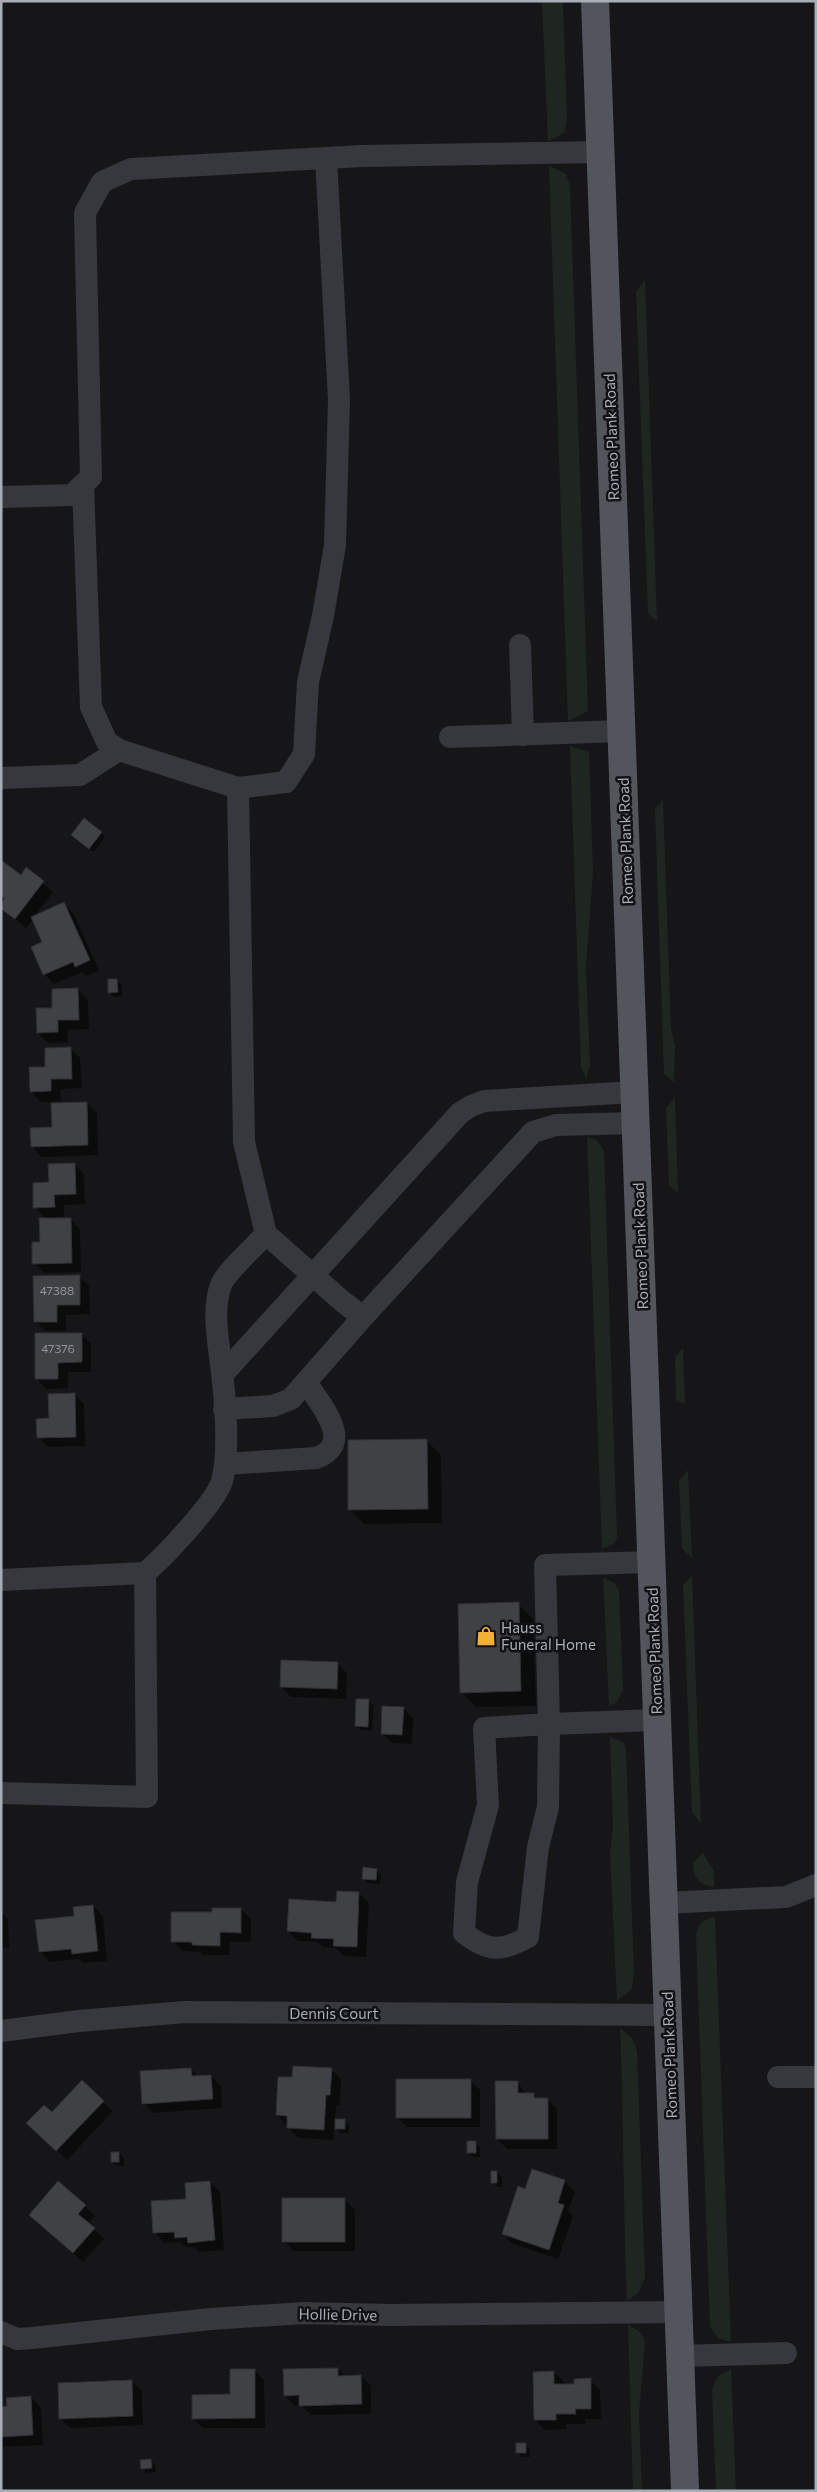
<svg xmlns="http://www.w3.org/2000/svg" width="817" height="2492" font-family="Commissioner,sans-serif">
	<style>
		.green { fill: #1e261f }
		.shadow { fill: #0007 }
		.building { fill: #404145; stroke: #303034 }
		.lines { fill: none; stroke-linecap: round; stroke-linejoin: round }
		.minor { stroke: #37383d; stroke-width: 22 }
		.major { stroke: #53555c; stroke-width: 28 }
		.labels { text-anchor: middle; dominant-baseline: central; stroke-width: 5; stroke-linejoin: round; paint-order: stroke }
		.number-label { font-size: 12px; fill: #8e929b }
		.street-label { font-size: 15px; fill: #a8adb8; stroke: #111113 }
		.poi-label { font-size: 15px; fill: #a8adb8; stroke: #111113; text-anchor: start }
	</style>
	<rect width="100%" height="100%" fill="#161618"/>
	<g class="green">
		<path d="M542,1H563L567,122L564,133L548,141Z"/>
		<path d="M549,166L566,174L570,186L588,711L568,721Z"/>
		<path d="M645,280L657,621L648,614L636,292Z"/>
		<path d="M570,746L589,752L593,872L586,967L590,1066L586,1079L581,1067Z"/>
		<path d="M663,800L671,1029L675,1046L674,1082L664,1074L655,809Z"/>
		<path d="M675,1098L678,1193L669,1185L666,1108Z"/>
		<path d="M587,1137L597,1140L604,1151L617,1537L615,1543L602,1549Z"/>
		<path d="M683,1348L685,1404L676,1400L675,1357Z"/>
		<path d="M688,1470L692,1558L682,1548L679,1481Z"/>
		<path d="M692,1575L701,1823L692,1813L683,1585Z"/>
		<path d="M603,1578L615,1583L619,1591L623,1690L616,1703L609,1706Z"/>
		<path d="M610,1737L624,1743L626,1750L634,1973L632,1989L617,2001L610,1854L613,1827Z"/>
		<path d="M703,1853L714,1871V1887C699,1885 693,1878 693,1863Z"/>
		<path d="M715,1917L731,2342L718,2338L710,2327L696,1936C697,1924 703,1919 715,1917Z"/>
		<path d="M620,2028L632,2038L637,2051L645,2277L639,2292L627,2301C623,2210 624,2119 620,2028Z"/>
		<path d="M628,2325L639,2331L645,2341L639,2413L642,2491H633Z"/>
		<path d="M731,2369L736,2491H716L712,2389L718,2376Z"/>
	</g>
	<g class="shadow">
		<path d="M101,833L105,837L94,852L78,840Z"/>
		<path d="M1,862L21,876L27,869L53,892L34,917L64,904L74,914L99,971L86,976L82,972L54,984L44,974L43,943L33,919L26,928L1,908L4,900L1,897Z"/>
		<path d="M117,980L122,985V996L114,997L110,992Z"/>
		<path d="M78,990L88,1000L89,1029L67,1030L68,1042L48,1043L38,1033L54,1009Z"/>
		<path d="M70,1048L80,1058L82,1088L60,1089L61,1101L41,1102L31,1092L46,1068Z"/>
		<path d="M87,1103L97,1113L98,1155L42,1157L32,1147Z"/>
		<path d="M74,1164L84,1174L85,1204L64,1205V1217H58V1219H70L80,1229L81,1272L44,1273L34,1263L47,1220L35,1207L50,1184Z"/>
		<path d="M79,1277L89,1286L90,1314L66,1315V1331H45L35,1321Z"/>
		<path d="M81,1334L91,1344V1372H68V1388L46,1389L37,1379Z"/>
		<path d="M74,1394L84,1404L85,1446L48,1447L38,1437L50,1419Z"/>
		<path d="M426,1440L441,1455L442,1523L364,1524L349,1509Z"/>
		<path d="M518,1604L533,1619L536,1706L476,1707L461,1692Z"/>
		<path d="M337,1663L347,1673L346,1699L291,1697L281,1687Z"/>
		<path d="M369,1700L373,1705L372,1731L361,1730L356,1726Z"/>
		<path d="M403,1708L413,1718L412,1744L392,1743L382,1733Z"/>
		<path d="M376,1870L381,1875L380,1884L368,1883L364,1878Z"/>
		<path d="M359,1893L369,1903L366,1957L344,1956L336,1948L323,1947L317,1942L298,1941L288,1931Z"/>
		<path d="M93,1906L103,1916L107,1961L83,1963L78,1959L50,1962L40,1952L37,1922L75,1918Z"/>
		<path d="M241,1909L251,1919V1942H230L229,1955H203L200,1952L182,1951L173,1941L213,1914Z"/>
		<path d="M1,1912L8,1919L9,1948H1Z"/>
		<path d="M191,2069L199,2077L211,2076L221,2086L222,2108L153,2113L143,2103Z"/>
		<path d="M331,2069L341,2079L340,2105H336L335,2120H344L349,2125V2133H341L334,2127V2140L298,2138L277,2115L294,2079Z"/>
		<path d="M470,2080L480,2090V2127H407L397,2117Z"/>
		<path d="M517,2082L527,2095H533L537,2099H547L557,2109V2149H507L497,2139Z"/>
		<path d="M103,2102L113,2111L67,2160L38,2133L52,2114Z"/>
		<path d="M475,2142L480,2147V2157H473L468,2152Z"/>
		<path d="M119,2153L124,2158V2166H117L112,2162Z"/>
		<path d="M533,2170L565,2182L575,2192L568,2211L573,2216L558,2259L513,2244L503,2234L526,2190Z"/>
		<path d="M497,2172L502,2177V2187H497L492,2182Z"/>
		<path d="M210,2182L220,2192L224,2250L199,2252L194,2247H186L181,2242L164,2243L155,2233L187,2200Z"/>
		<path d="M345,2200L355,2210V2251H293L284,2241Z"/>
		<path d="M85,2206L95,2216L88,2224L104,2239L83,2262L40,2224Z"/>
		<path d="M338,2369L345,2377L361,2376L371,2386V2414L311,2415L301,2405L295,2406L285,2396Z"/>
		<path d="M254,2370L264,2380L265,2428H203L193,2419L231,2396Z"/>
		<path d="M554,2372L564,2382V2385H575L590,2380L600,2390L601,2419H585V2424H566V2429L545,2430L535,2420Z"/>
		<path d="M132,2381L142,2391L143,2425L70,2428L60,2418Z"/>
		<path d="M31,2397L41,2407L43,2445L1,2447V2408L8,2407Z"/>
		<path d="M525,2444L530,2449V2457H522L517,2452Z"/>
		<path d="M150,2460L155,2465L156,2472L147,2473L143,2469Z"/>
	</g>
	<g class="building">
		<path d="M84,818L102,832L89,849L71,835Z"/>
		<path d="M1,860L21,875L26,867L44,881L15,919L1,909L4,898L1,896Z"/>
		<path d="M64,902L90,960L75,967L73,962L43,975L31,947L42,942L31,917Z"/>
		<path d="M108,979H117L118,992L108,993Z"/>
		<path d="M78,988L79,1020H58V1032L37,1033L36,1008H52V989Z"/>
		<path d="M71,1047L72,1079H51V1091L30,1092L29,1067H45V1048Z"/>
		<path d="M87,1102L88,1145L31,1147L30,1128L52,1127L51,1103Z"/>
		<path d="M75,1163L76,1194L54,1195L55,1207L33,1208V1183L49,1182L48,1164Z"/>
		<path d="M39,1218H71L72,1263L32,1264V1242H40Z"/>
		<path d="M80,1275V1305H57V1322H34L33,1276Z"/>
		<path d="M35,1333H82V1362L58,1363V1379H35Z"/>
		<path d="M75,1393L76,1437L37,1438L36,1419L49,1418L48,1394Z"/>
		<path d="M427,1439L428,1509L348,1510V1440Z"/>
		<path d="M519,1602L521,1691L460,1693L458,1604Z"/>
		<path d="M281,1660L338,1662L337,1689L280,1687Z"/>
		<path d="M356,1699H369L368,1727L355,1726Z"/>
		<path d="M382,1706L404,1707L402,1735L381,1734Z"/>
		<path d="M363,1867L377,1869L376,1880L362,1879Z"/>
		<path d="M337,1891L359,1892L357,1947L333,1946L334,1939L311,1938L312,1933L287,1931L289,1899L336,1902Z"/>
		<path d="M93,1905L98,1951L72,1954L71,1949L39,1952L35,1920L74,1916L73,1907Z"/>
		<path d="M212,1908H241V1933L220,1932V1946L192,1945V1942H171V1912H212Z"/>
		<path d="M293,2066L332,2068L330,2095H326L324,2130L287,2128V2116L276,2115L278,2077H292Z"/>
		<path d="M191,2068L192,2076L211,2075L213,2099L142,2104L140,2071Z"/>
		<rect x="396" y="2079" width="75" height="39"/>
		<path d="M82,2080L104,2101L56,2151L26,2123L44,2105L52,2112Z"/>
		<path d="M495,2081H518V2093H534V2098H548V2139H496Z"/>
		<rect x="335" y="2119" width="10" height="10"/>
		<rect x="467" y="2141" width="9" height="12"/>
		<rect x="111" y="2152" width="8" height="10"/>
		<path d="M532,2169L565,2180L558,2203L564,2205L549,2250L502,2234L518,2186L525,2189Z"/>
		<rect x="491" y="2171" width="6" height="12"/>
		<path d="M58,2181L86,2205L78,2214L95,2228L73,2253L29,2215Z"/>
		<path d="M210,2181L215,2240L188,2243L187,2237L175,2238L174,2232L153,2233L151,2201L186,2199L185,2183Z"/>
		<rect x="282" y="2198" width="63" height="44"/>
		<path d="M338,2368V2376L361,2375L362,2404L299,2406V2395L284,2396L283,2369Z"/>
		<path d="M230,2369H255V2418L192,2419V2395L230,2394Z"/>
		<path d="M554,2371V2384H574V2379L591,2378V2409H575L576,2414H556V2420H534L533,2372Z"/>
		<path d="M132,2380L133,2416L59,2419L58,2383Z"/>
		<path d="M31,2396L33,2435L1,2437V2407L7,2406L6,2398Z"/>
		<rect x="516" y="2443" width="10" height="10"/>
		<path d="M151,2459L152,2468L141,2469L140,2460Z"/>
	</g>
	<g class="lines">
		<g class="minor">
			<path d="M83,485L91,707L107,742L119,750L238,788L244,1142L266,1234"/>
			<path d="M1,497L72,495L91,477L85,213L102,182L131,169L362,156L601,152"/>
			<path d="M520,645L523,735"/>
			<path d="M450,737L621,731"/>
			<path d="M1,778L80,775L119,750"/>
			<path d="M238,788L286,782L304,754L308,682L323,616L335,545L339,400L326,158"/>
			<path d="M223,1374L460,1113L471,1106L484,1101L634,1092"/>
			<path d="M224,1409L273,1406L291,1399L363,1317L533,1132L556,1125L636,1123"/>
			<path d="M226,1464L316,1458C356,1444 320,1404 306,1382"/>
			<path d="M652,1562L545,1565L549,1724L657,1720"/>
			<path d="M1,1580L145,1573C163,1558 216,1502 222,1481C230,1453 225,1394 221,1364C218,1339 212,1309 221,1285C225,1273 256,1245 266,1234L342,1301L363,1317"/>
			<path d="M549,1724L548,1807L538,1847L528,1937C501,1952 488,1952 464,1933L467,1882L488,1805L484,1728Z"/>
			<path d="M1,1793L147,1797L145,1573"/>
			<path d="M664,1903L786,1897L816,1885"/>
			<path d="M1,2031L79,2021L185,2012L668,2015"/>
			<path d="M778,2077H816"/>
			<path d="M1,2332L17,2339L32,2338L211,2319L304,2313L390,2315L678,2312"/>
			<path d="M680,2356L786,2353"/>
		</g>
		<path class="major" d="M595,1L685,2491"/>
	</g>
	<defs>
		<symbol id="shop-bare" viewBox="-9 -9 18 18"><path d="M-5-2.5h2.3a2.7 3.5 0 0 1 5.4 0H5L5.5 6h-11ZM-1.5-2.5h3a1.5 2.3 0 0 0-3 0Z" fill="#f2b134" stroke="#111113" stroke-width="2.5" paint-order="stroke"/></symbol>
	</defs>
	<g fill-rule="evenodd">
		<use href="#shop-bare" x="472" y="1622" width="28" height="28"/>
	</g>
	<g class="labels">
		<g class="number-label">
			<text x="57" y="1290">47388</text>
			<text x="58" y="1348">47376</text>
		</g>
		<g class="street-label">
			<text transform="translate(611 437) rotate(-92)">Romeo Plank Road</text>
			<text transform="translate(625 841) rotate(-92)">Romeo Plank Road</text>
			<text transform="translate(640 1246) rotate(-92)">Romeo Plank Road</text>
			<text transform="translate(654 1651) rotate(-92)">Romeo Plank Road</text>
			<text x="334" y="2013">Dennis Court</text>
			<text transform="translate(669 2055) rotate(-92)">Romeo Plank Road</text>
			<text transform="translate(338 2314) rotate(1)">Hollie Drive</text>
		</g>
		<g class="poi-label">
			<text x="501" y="1627">Hauss<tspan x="501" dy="17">Funeral Home</tspan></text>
		</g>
	</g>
	<rect width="817" height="2492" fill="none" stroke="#a8adb8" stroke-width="5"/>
</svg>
